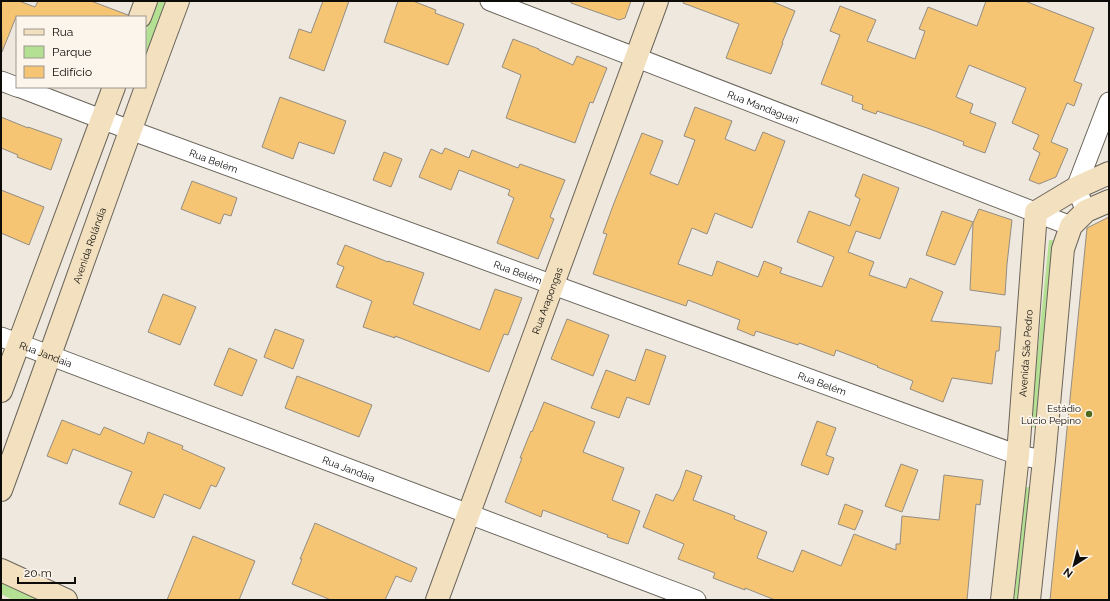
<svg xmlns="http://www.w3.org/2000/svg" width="1110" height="601" font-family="Raleway,sans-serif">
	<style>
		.green { fill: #b3e092 }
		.building { fill: #f5c573; stroke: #938d84 }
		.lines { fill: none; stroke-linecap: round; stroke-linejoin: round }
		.street-casing { stroke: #6a645b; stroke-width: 21 }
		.secondary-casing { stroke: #6a645b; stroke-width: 24 }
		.street { stroke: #fff; stroke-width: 19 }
		.secondary { stroke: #f2e0be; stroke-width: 22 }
		.poi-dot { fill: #50691b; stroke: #fcf5eb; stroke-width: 1.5 }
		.labels { text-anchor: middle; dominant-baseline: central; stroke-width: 3.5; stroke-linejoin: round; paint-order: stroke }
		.street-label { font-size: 10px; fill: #0e0c09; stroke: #fcf5eb }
		.poi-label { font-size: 10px; fill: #0e0c09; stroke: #fcf5eb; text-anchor: end }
	</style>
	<rect width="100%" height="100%" fill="#eee8de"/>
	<g class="green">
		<path d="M157,1H168L145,64V34Z"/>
		<path d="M1049,240L1061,241L1042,428L1030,427Z"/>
		<path d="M1026,487L1037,488L1025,600H1014Z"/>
		<path d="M1,579L47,600H13L1,594Z"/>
	</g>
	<g class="building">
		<path d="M1,1H19L35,7L38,1H91L128,15V17H16L2,52Z"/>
		<path d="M323,1H349L324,71L289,58L299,29L311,33Z"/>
		<path d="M398,1H413L436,10L435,13L464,24L448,65L384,42Z"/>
		<path d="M571,1H631L625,18L619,20L571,3Z"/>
		<path d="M684,1H771L795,11L782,43H783L771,74L726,58L739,24L683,3Z"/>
		<path d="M986,1H1025L1094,28L1074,81L1082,84L1074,106L1067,103L1051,142L1068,149L1056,177L1039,184L1029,180L1040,153L1033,149L1039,135L1012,123L1026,88L969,65L956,97L973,104L970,113L996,123L985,153L963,145L964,142L927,128L877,111L876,114L862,109L863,105L852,101L853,96L821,84L840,35L830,31L840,6L876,20L867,41L915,59L925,31L919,29L928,7L977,26Z"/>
		<path d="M513,39L539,49V50L573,65L577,56L607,68L593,103L590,102L575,143L506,118L521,75L502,67Z"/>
		<path d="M280,97L346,121L334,154L299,142L293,159L262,147Z"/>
		<path d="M695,107L732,121L725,139L755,151L763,132L785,141L752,228L715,213L707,234L692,228L678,264L712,276L717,261L758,277L764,261L782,268L780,273L822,287L834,257L797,242L809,211L850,226L860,199L855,196L863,174L899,188L880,239L856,231L848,252L874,262L869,275L906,288L910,278L943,292L931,321L1001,327L999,351H996L992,384L952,378L943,402L910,389L913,381L877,367L878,366L836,350L834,356L799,343L798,345L756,331L754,336L737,329L740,320L688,300L686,306L593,274L607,234L603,233L614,203L642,133L663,141L650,174L678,185L695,140L684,136Z"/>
		<path d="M1,117L28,128V127L62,139L51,170L17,157L18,155L1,148Z"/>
		<path d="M445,148L469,158L472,150L518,168L520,164L565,180L550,217L554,219L538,259L497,243L514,198L508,195L510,190L459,170L451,190L419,177L431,149L442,154Z"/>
		<path d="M384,152L402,159L391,187L373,180Z"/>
		<path d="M192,181L237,198L231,216L224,214L220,224L181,209Z"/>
		<path d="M1,190L44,207L29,245L1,233Z"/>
		<path d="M979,209L1012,220L1007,264L1005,295L970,290L973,223Z"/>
		<path d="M942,211L973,222L955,265L926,255Z"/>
		<path d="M1109,217V600H1050L1087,228Z"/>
		<path d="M345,245L388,262V261L424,273L413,304L480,330L495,289L522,298L508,335L504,334L489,372L395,336V338L363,327L372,301L336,287L344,267L337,264Z"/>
		<path d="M163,294L196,307L180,345L148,332Z"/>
		<path d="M567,319L609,335L593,376L551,359Z"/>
		<path d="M275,329L304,340L293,369L264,357Z"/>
		<path d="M229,348L257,360L242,396L214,385Z"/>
		<path d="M646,349L666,356L649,405L627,397L619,418L591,408L606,370L635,381Z"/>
		<path d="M297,376L372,405L359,437L285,408Z"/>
		<path d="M544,402L595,422L583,452L624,468L612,500L640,511L628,544L607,537L608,535L543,510L541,517L505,502L522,458H520L531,431L532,432Z"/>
		<path d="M62,420L100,435L104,427L144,444L148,432L183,446L182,449L225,468L216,487L211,485L200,509L164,494L154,518L119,504L132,472L73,449L67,464L47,456Z"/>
		<path d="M817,421L836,428L826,455L834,458L828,475L801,465Z"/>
		<path d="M901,464L918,470L902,512L885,506Z"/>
		<path d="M686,470L702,476L693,500L735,516L734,519L767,532L757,558L793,572L802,550L841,566L854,534L896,550V544H900L902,516L939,520L944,475L983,480L980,505L976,504L967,600H775L745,588V590L713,578L715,573L678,559L684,544L643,527L656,494L673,501L680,488Z"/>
		<path d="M845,504L863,511L855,530L838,524Z"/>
		<path d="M315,523L417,568L411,582L396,576L385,600H331L292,584L302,559H300Z"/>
		<path d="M193,536L255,561L239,600H167Z"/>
	</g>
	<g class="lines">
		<defs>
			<g id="street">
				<path id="s1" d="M490,1L1071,226"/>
				<path d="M1,81L17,87"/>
				<path id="s2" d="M18,87L130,130L1018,455L1044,460"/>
				<path d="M1086,211L1076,188L1109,102"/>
				<path id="s3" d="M1,337L696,600"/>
			</g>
			<g id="secondary">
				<path d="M140,17L146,1"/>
				<path d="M1,391L114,87"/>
				<path id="s4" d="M1,490C61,327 117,163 178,1"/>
				<path d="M1,570L66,600"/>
				<path id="s5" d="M437,600L657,1"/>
				<path id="s6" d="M1002,600L1018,455L1036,212L1076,188L1109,173"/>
				<path d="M1029,600L1044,460L1063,249L1071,226L1086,211L1109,201"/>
			</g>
		</defs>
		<use href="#street" class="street-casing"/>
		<use href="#secondary" class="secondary-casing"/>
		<use href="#street" class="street"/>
		<use href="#secondary" class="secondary"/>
	</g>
	<circle class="poi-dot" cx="1089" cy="414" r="4"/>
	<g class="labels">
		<g class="street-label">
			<text stroke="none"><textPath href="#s1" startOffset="293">Rua Mandaguari</textPath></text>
			<text stroke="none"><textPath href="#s2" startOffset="209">Rua Belém</textPath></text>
			<text stroke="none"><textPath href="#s4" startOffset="260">Avenida Rolândia</textPath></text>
			<text stroke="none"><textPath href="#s2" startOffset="533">Rua Belém</textPath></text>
			<text stroke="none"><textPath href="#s5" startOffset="319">Rua Arapongas</textPath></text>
			<text stroke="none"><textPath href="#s3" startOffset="48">Rua Jandaia</textPath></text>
			<text stroke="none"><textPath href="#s6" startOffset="248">Avenida São Pedro</textPath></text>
			<text stroke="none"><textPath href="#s2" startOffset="857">Rua Belém</textPath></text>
			<text stroke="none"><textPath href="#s3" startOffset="372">Rua Jandaia</textPath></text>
		</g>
		<g class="poi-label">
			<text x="1081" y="408">Estádio<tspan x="1081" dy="12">Lúcio Pepino</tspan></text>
		</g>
	</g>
	<rect width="1110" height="601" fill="none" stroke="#0e0c09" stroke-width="4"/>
	<rect x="16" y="16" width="130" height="72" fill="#fcf5eb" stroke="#9d9891"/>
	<rect x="24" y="29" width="20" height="6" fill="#f2e0be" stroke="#9d9891"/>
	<text x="52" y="36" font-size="12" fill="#0e0c09">Rua</text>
	<rect x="24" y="46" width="20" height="12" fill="#b3e092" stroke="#9d9891"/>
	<text x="52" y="56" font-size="12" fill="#0e0c09">Parque</text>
	<rect x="24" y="66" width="20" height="12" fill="#f5c573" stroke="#9d9891"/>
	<text x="52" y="76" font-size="12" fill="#0e0c09">Edifício</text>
	<g transform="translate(1074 565) rotate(216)" stroke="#fcf5eb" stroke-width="3" paint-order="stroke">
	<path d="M0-3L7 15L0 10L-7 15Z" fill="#0e0c09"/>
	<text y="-6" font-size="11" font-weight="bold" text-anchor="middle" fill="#0e0c09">N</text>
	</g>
	<path d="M18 577v6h57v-6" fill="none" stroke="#0e0c09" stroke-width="2"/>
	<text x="24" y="577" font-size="12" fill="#0e0c09" stroke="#fcf5eb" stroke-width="3" paint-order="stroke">20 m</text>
</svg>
